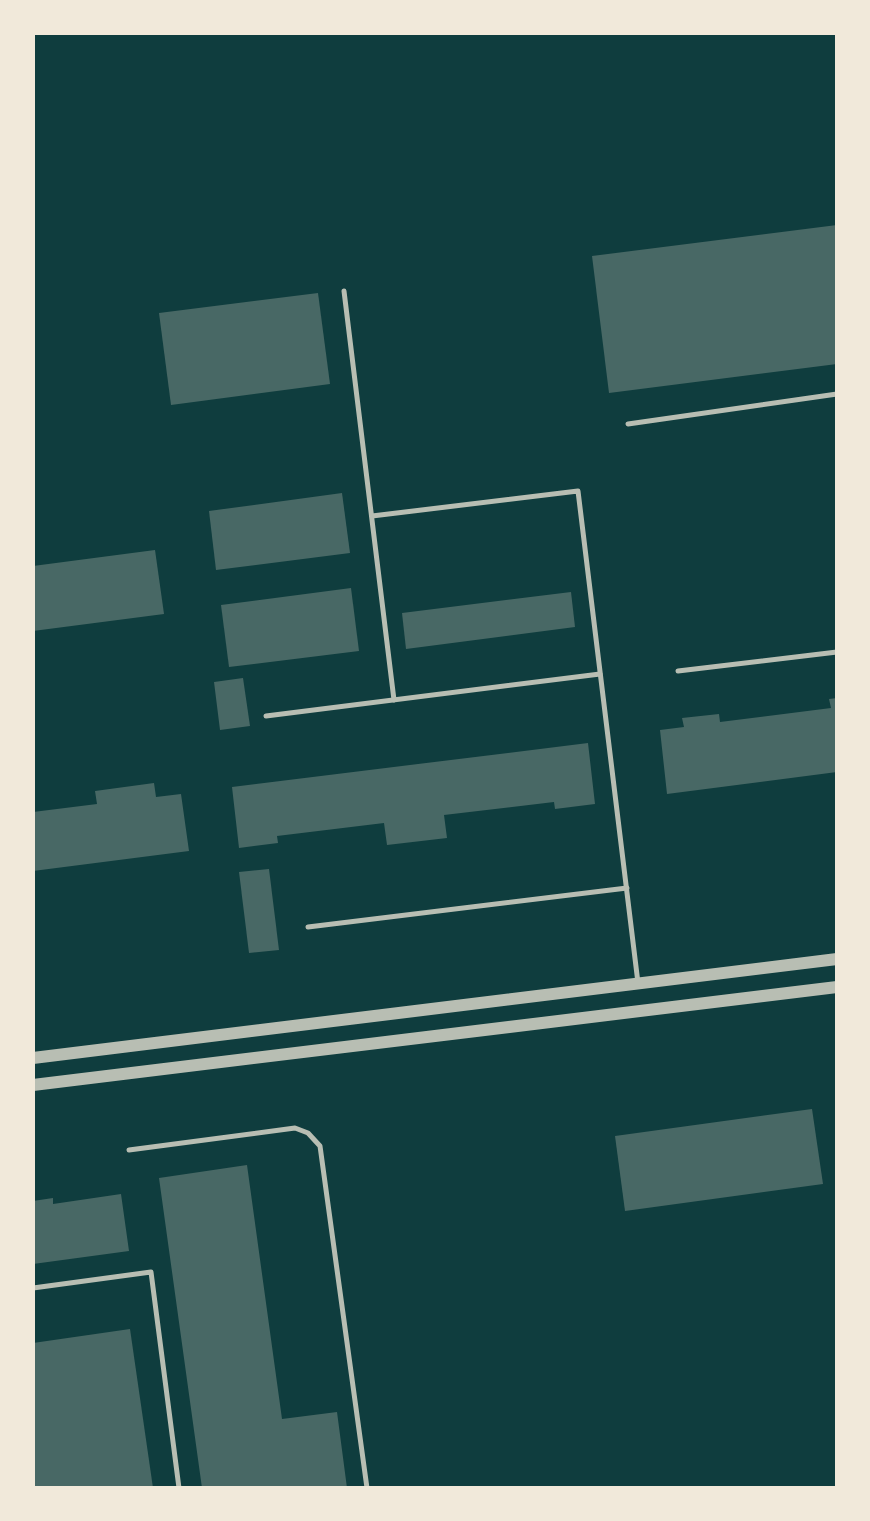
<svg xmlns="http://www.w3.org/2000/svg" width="870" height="1521" font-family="'Crimson Pro',serif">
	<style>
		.building { fill: #486865 }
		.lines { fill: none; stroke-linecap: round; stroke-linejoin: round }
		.service { stroke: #b8beb3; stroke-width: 5 }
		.tertiary { stroke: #b8beb3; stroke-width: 12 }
	</style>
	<rect width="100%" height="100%" fill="#0f3d3e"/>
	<g class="building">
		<path d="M837,225V364L609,393L592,256Z"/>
		<path d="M318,293L330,384L171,405L159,313Z"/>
		<path d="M342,493L350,553L216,570L209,511Z"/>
		<path d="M155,550L164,614L33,631V566Z"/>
		<path d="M351,588L359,651L229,667L221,605Z"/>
		<path d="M571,592L575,627L406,649L402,613Z"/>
		<path d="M243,678L250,726L220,730L214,682Z"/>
		<path d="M837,698V772L667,794L660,730L684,727L682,718L719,714L720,722L831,708L829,699Z"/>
		<path d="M588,743L595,804L555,809L554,802L444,815L447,838L387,845L384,823L277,836L278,843L239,848L232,787Z"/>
		<path d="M154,783L156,797L181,794L189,851L33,871V812L97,804L95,791Z"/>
		<path d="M269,869L279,950L249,953L239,872Z"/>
		<path d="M812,1109L823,1184L625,1211L615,1136Z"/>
		<path d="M247,1165L282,1419L337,1412L347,1488H202L159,1178Z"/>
		<path d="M121,1194L129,1251L33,1264V1201L53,1198V1204Z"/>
		<path d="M130,1329L153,1488H33V1343Z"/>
	</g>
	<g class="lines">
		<g class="service">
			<path d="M344,291L394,700"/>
			<path d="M628,424L837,394"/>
			<path d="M372,516L578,491L638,983"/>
			<path d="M678,671L837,652"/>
			<path d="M266,716L600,674"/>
			<path d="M308,927L627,888"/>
			<path d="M129,1150L295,1128L308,1133L320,1146L367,1488"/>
			<path d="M33,1288L151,1272L179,1488"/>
		</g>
		<g class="tertiary">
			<path d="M33,1058L837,959"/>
			<path d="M33,1085L837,987"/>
		</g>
	</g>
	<rect width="870" height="1521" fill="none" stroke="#f1e9da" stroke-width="70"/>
</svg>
